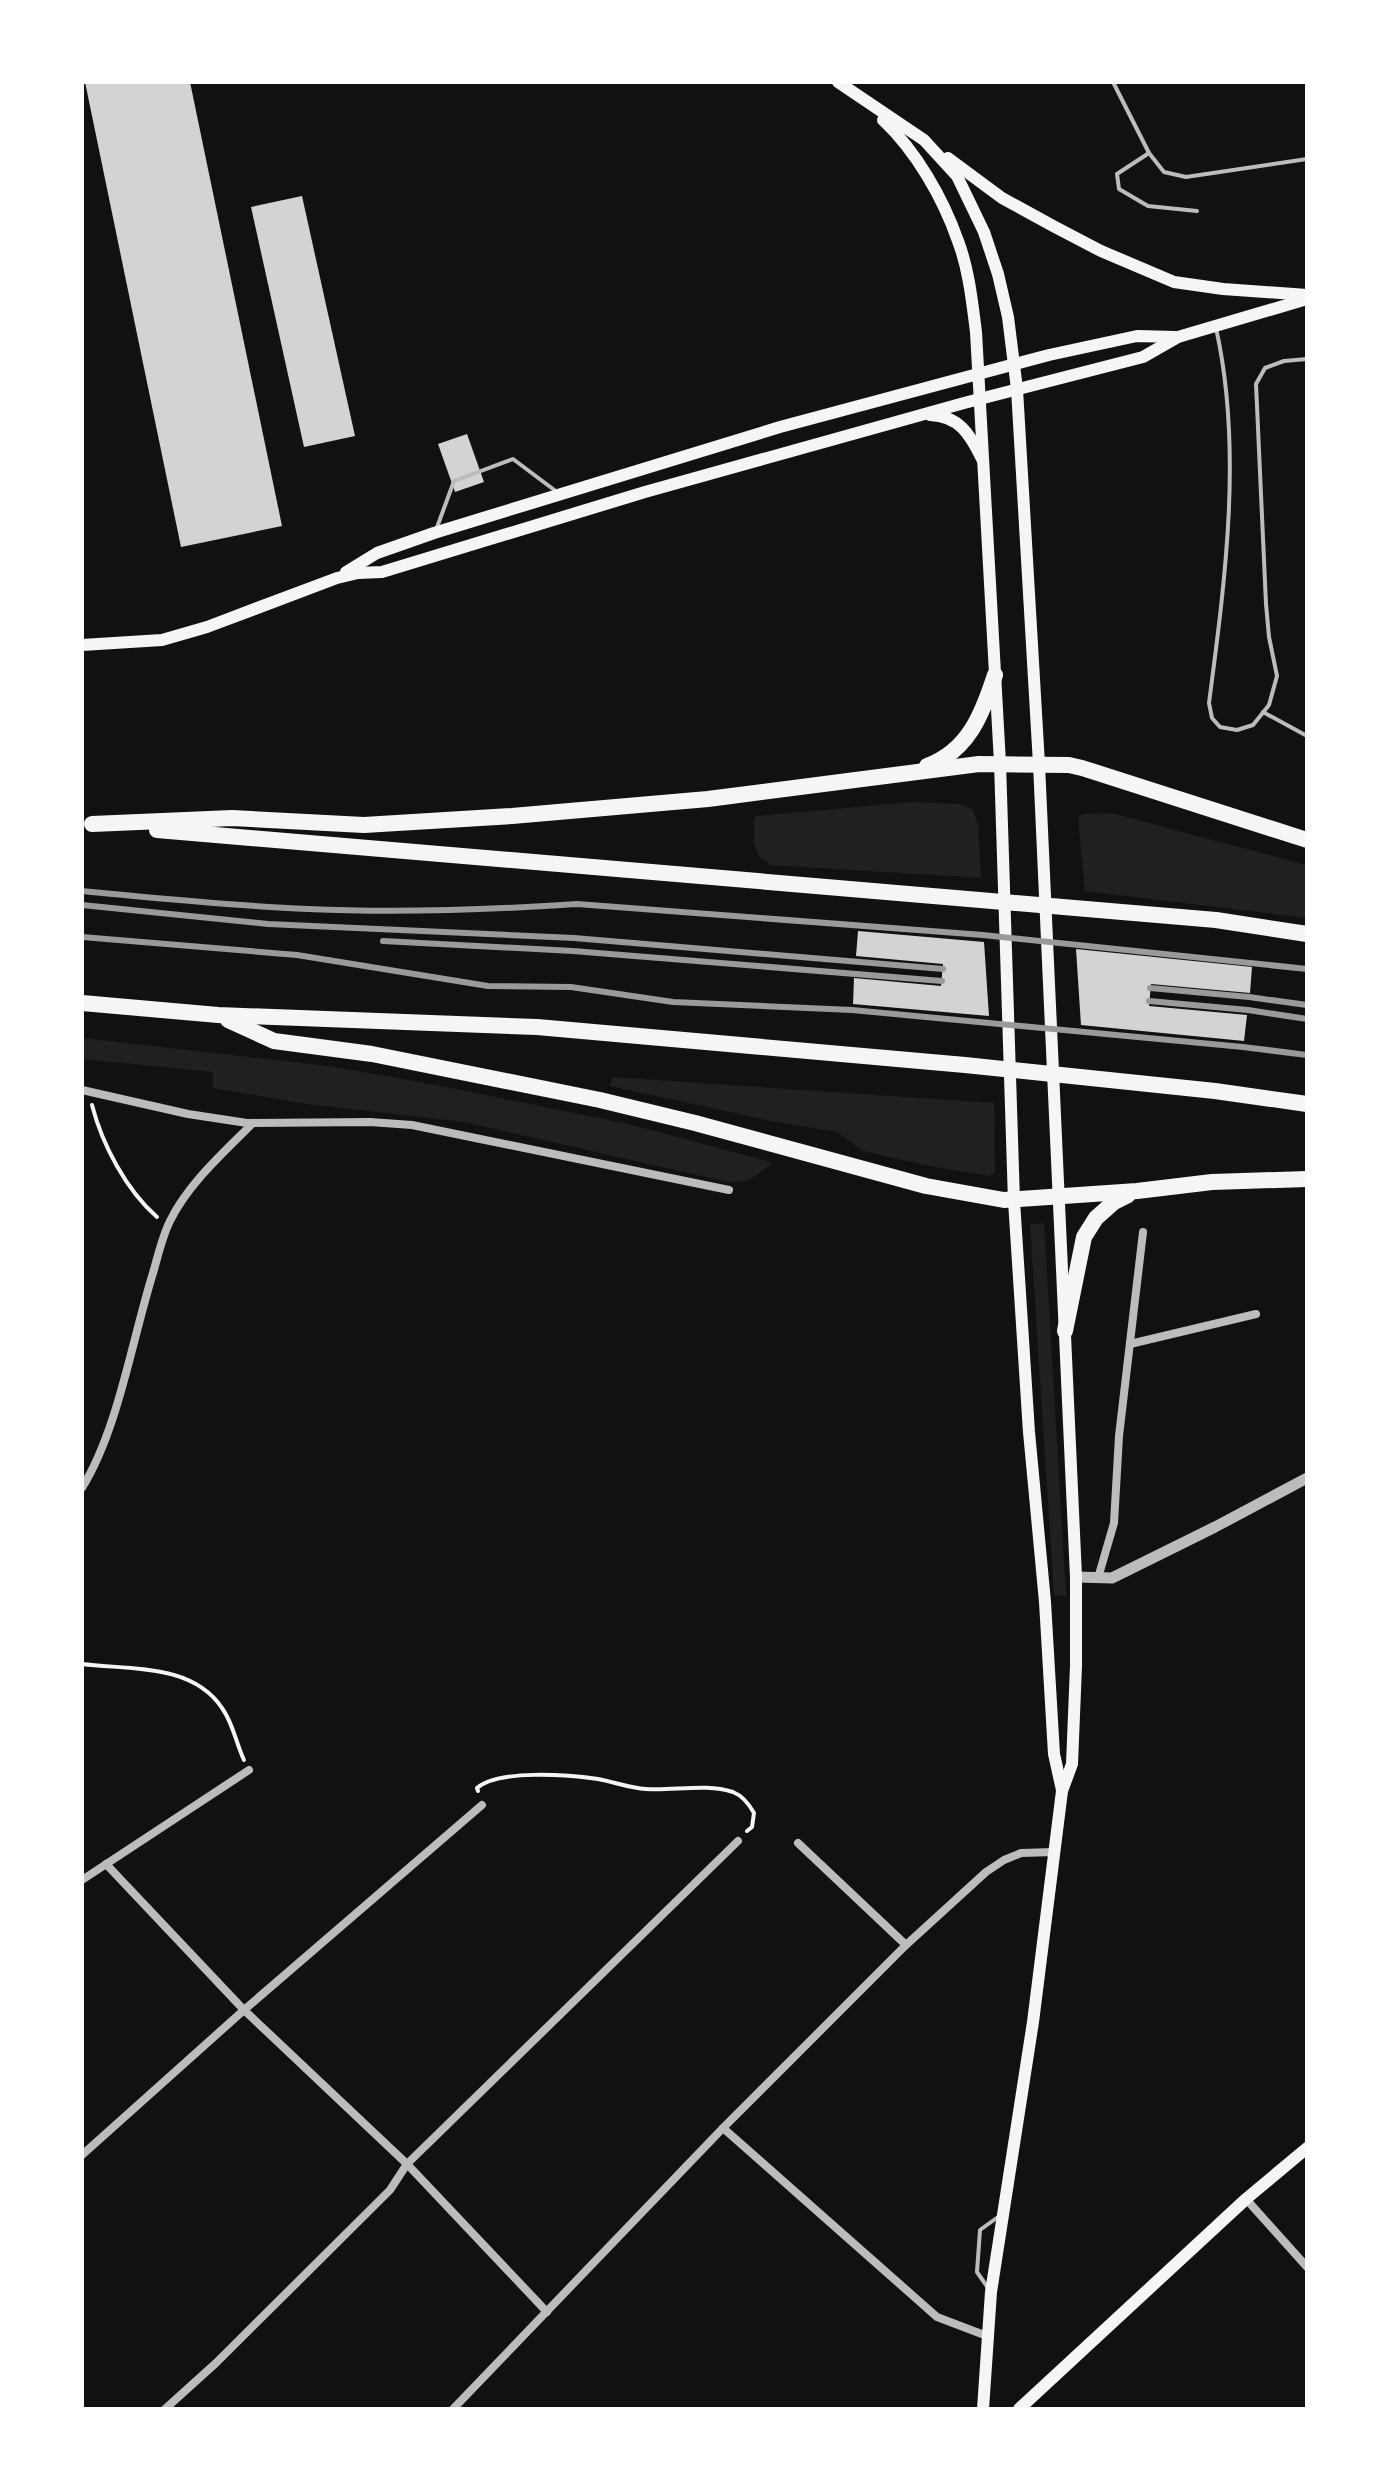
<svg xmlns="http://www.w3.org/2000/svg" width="1389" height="2491" font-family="Manrope,sans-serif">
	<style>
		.green { fill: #202020 }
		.building { fill: #d3d3d3 }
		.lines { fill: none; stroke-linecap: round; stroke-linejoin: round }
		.path { stroke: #f5f5f5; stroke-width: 4 }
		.service { stroke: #bcbcbc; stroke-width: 4 }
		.minor { stroke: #bcbcbc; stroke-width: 8 }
		.tertiary { stroke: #bcbcbc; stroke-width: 11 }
		.secondary { stroke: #f5f5f5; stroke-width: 12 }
		.motorway { stroke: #f5f5f5; stroke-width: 16 }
		.rail { stroke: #9a9a9a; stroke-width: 6 }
	</style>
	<rect width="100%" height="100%" fill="#111"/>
	<g class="green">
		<path d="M911,802L960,804L973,810L978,824L981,878L771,865C750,855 755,840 754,820L756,816Z"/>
		<path d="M1111,813L1307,865V918L1085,891L1078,819L1083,814Z"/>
		<path d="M82,1038L328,1066L437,1085L628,1124L760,1159L770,1162L771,1165L748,1181L728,1182L464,1122L307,1104L213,1088V1072L82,1059Z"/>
		<path d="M612,1077L994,1103L995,1173L990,1176L925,1165L863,1151L837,1132L771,1121L610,1086Z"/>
		<path d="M1044,1223L1066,1596L1054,1595L1030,1224Z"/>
	</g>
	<g class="building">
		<path d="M85,82H190L282,526L181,547Z"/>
		<path d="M302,196L355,436L304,447L251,207Z"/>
		<path d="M467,434L484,482L455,492L438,444Z"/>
		<path d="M858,931L984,942L989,1016L853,1004L854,978L941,986L943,964L856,956Z"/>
		<path d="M1076,949L1252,967L1250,993L1151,984L1149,1006L1247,1015L1244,1041L1081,1025Z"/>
	</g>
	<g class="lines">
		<g class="path">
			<path d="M92,1105C102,1144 126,1190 157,1217"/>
			<path d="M82,1664C129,1670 192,1663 222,1708C233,1723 236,1743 244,1760"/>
			<path d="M478,1791L477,1788C499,1769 569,1775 598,1779C614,1782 630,1788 646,1789C674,1791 706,1783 733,1792C743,1796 749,1804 754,1813L752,1827L747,1831"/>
		</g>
		<g class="service">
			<path d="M1113,82L1149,153L1164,172L1186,177L1307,159"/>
			<path d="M1149,153L1117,174L1119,189L1148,206L1197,211"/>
			<path d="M1216,328C1243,449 1225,581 1209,703L1212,718L1220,727L1237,730L1253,725L1269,705L1277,676L1269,637L1266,604L1256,384L1265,368L1284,361L1307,359"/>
			<path d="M436,530L454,481L513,459L557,492"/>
			<path d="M1263,712L1307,736"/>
			<path d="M988,2288L977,2272L980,2230L998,2217"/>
		</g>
		<g class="minor">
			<path d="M82,1090L188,1114L247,1123L370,1122L412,1125L729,1190"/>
			<path d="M1130,1344L1256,1314"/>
			<path d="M82,1488C118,1430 132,1340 153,1273C158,1256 162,1237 170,1221C188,1184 224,1152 253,1123"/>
			<path d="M1098,1578L1114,1523L1119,1436L1143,1232"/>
			<path d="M798,1843L906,1945"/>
			<path d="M106,1864L244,2010L407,2164L547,2312"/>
			<path d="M82,1880L249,1770"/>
			<path d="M723,2128L937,2317L987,2336"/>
			<path d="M82,2155L244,2010L482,1805"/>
			<path d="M1246,2199L1307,2267"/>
			<path d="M165,2409L216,2363L390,2190L407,2164L738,1841"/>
			<path d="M453,2409L723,2128L906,1945L986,1872L1004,1860L1021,1853L1054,1852"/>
		</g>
		<path class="tertiary" d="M1076,1577L1112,1578L1215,1527L1307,1478"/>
		<g class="secondary">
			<path d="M838,82L924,140L957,176L984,232L998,274L1008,317L1017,389L1039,764L1076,1577V1666L1072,1764L1062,1791L1033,2022L991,2292L983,2409"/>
			<path d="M883,120C916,151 943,198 958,241C969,270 972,301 976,332L1000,763L1014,1201L1029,1432L1045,1602L1054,1754L1062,1790"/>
			<path d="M948,158L1002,198L1055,227L1101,251L1174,282L1223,289L1307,295"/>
			<path d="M930,415C959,416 970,434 982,459"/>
			<path d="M346,572L377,553L434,533L780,427L1049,355L1137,336L1175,337"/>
			<path d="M82,645L162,640L207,627L337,578L358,573L382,572L645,492L964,403L1143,357L1178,337L1307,299"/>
			<path d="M1019,2409L1246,2199L1307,2148"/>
		</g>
		<g class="motorway">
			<path d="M927,766C968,751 982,715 995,675"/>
			<path d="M92,824L232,818L364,825L512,816L708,799L979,764L1069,765L1082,768L1307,840"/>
			<path d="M157,830L1216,920L1307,934"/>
			<path d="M82,1003L218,1015L537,1027L965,1065L1215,1091L1307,1104"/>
			<path d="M228,1020L274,1041L372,1054L600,1100L695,1123L926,1186L1004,1200L1137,1191L1212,1182L1307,1179"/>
			<path d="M1065,1331L1084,1237L1096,1218L1114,1202L1128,1195"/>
		</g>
		<g class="rail">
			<path d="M82,891C157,898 232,906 308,909C397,913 488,910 577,904L983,935L1307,969"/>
			<path d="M82,905L268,924L574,938L943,969"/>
			<path d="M82,937L297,955L488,986L571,987L673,1002L852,1010L1243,1047L1307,1055"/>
			<path d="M383,941L573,951L942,981"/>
			<path d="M1150,988L1249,997L1307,1005"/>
			<path d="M1149,1001L1248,1010L1307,1019"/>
		</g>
	</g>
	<rect width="1389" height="2491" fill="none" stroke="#ffffff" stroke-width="168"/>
</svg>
